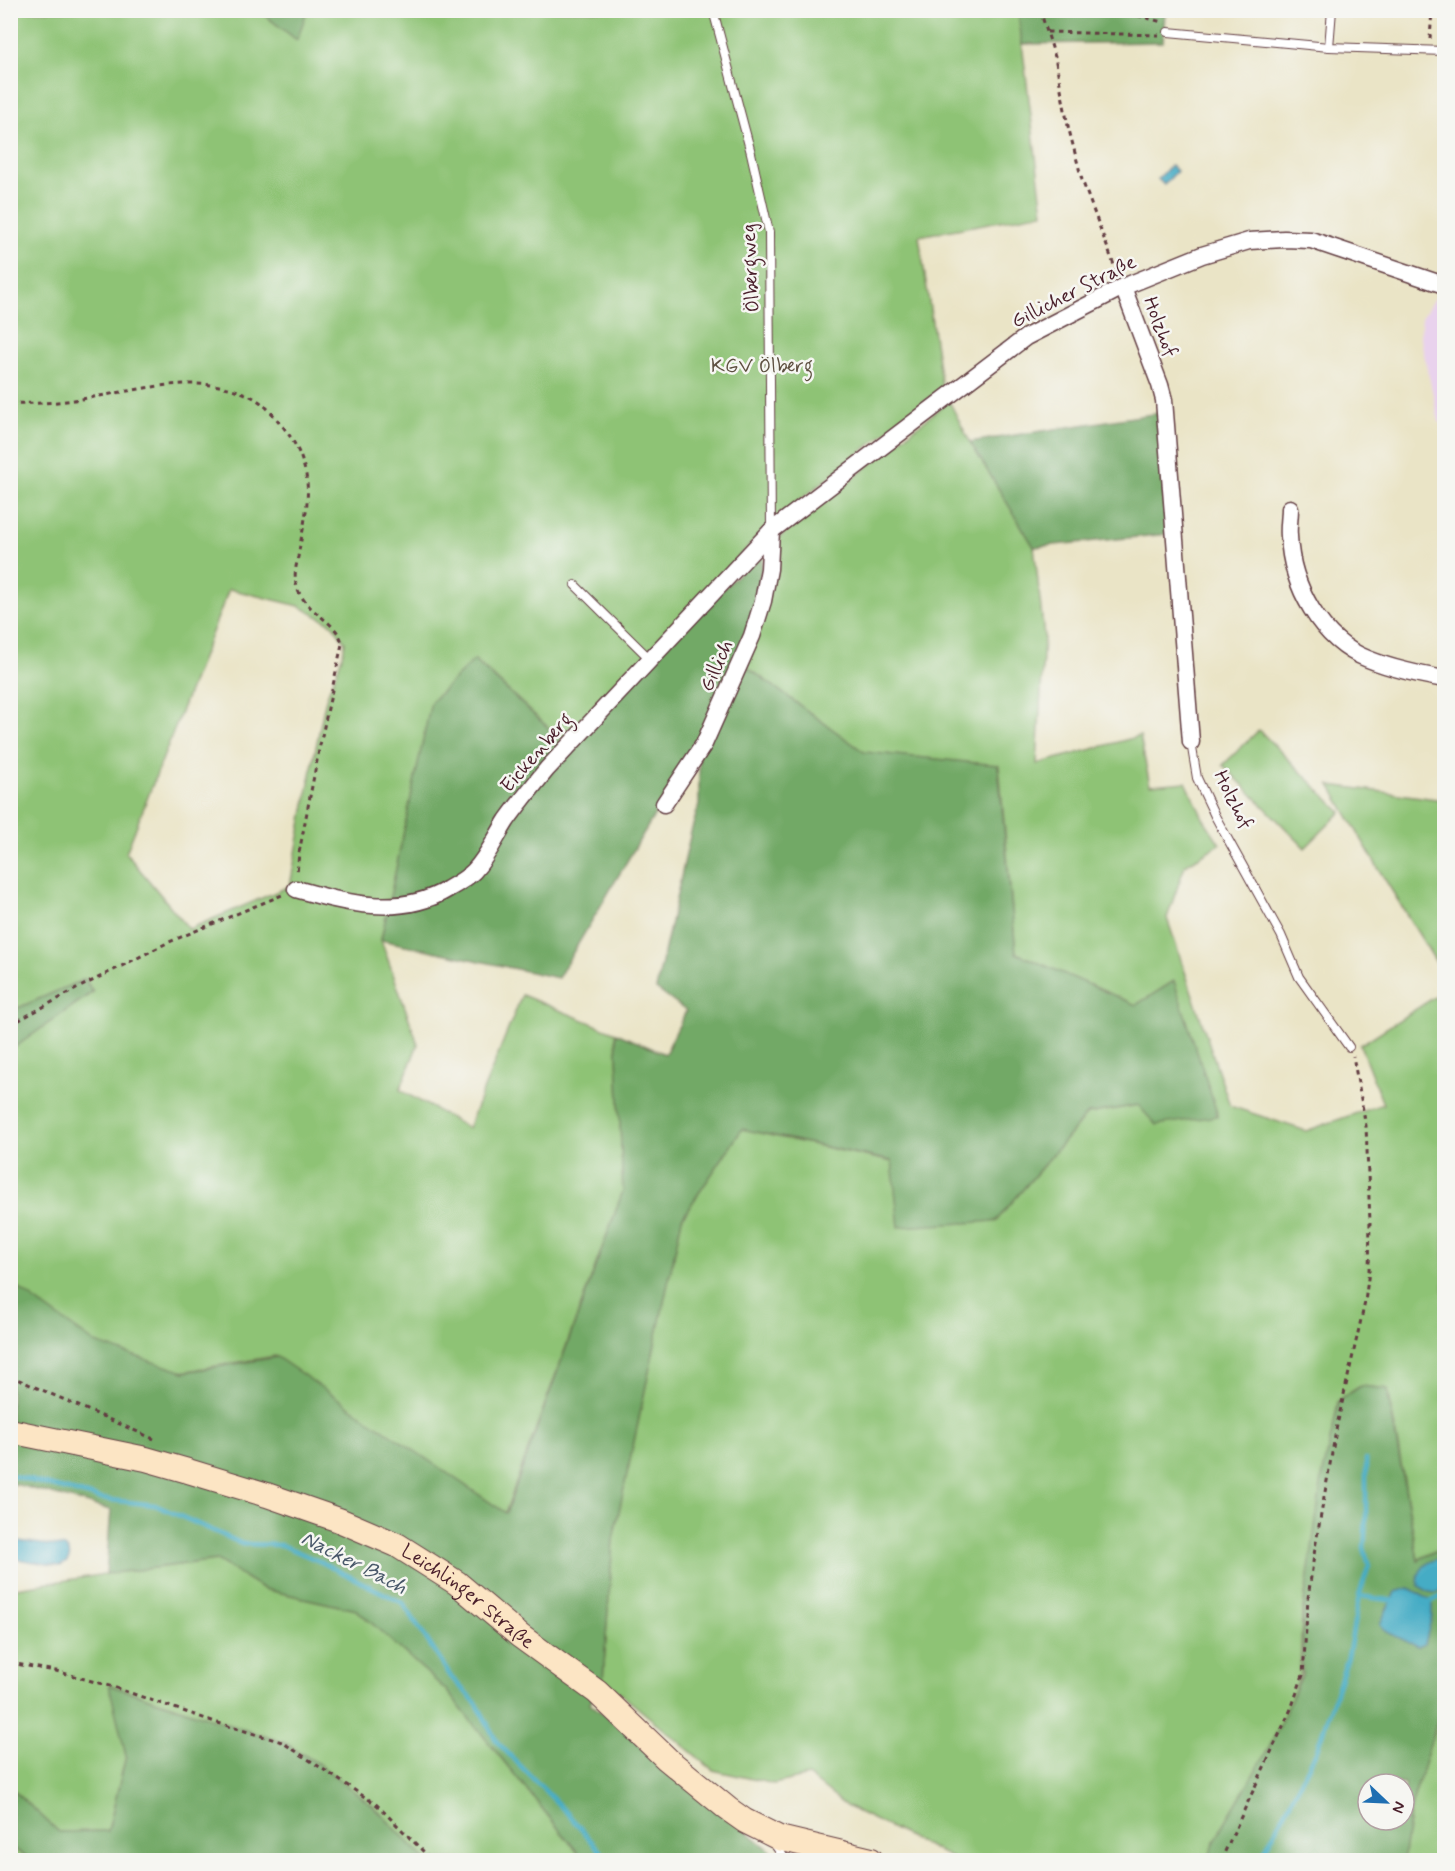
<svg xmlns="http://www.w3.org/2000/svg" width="1455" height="1871" font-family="Mynerve,sans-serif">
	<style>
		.built { fill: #e9d2ed }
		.green { fill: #8ec375; stroke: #6c7150; stroke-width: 1.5; fill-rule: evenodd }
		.forest { fill: #72a966; stroke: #5e6448; stroke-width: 1.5; fill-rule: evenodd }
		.water { fill: #45acc5; stroke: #486678; stroke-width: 1.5 }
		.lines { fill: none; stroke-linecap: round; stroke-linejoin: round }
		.stream { stroke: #45acc5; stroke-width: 4.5 }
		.lane-casing { stroke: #623d42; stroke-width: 10 }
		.street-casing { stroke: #623d42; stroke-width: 19 }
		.secondary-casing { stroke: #623d42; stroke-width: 26 }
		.path { stroke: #623d42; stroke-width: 3; stroke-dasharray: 4.5 4.5; stroke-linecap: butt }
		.lane { stroke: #fff; stroke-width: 8 }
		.street { stroke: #fff; stroke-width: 16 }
		.secondary { stroke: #fce5c4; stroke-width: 24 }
		.labels { text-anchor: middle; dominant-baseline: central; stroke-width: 5; stroke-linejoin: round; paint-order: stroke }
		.street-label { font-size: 20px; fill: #4a1f2b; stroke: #f6f6f2 }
		.park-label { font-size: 20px; fill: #5e5041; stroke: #f6f6f2 }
		.water-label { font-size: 21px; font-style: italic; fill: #485769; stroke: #f6f6f2 }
	</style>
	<rect width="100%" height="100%" fill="#f6f6f2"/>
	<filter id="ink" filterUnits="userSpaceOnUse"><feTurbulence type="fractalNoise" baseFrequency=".0167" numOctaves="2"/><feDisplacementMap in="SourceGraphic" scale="12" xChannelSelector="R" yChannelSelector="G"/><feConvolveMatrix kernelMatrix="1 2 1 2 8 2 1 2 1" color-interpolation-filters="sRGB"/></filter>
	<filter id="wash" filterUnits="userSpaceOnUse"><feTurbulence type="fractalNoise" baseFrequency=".008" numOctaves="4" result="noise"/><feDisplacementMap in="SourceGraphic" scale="24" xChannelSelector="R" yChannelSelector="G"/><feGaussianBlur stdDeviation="1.35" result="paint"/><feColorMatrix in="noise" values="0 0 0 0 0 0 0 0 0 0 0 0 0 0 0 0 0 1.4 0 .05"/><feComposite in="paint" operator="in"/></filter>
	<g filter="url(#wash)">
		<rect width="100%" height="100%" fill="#eae4c6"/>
		<path class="built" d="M1439,298L1444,300V424L1439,422L1420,336L1422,318L1426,311L1433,300Z"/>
		<g class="green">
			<path d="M306,10L1018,11L1043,213L919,236L942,388L771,523L565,743L475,660L432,701L381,940L418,1044L400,1090L468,1128L522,995L616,1033L623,1191L505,1513L275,1356L181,1372L90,1344L11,1282L10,1050L93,992L85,979L11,1011L10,644L15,638L10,635L11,11H259L296,39ZM229,589L299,606L332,624L345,642C343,664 330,682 325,703C312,764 301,825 290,886L189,929L126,853Z"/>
			<path d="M949,401L970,442L1034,546L1044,636L1037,764L1140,736L1150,785L1186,782L1203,818L1220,844L1185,865L1167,918L1230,1106L1306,1131L1383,1104L1360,1045L1444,991V1546L1418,1560L1388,1389L1360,1386L1338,1401L1302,1613L1300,1674L1274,1750L1207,1860H956L846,1806L808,1776L774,1784L713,1770L603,1679L613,1539L682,1218L742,1129L892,1162L996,1221L1087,1114L1138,1105L1174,982L1136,1005L1016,953L999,766L864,752L747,667L775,541Z"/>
			<path d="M1259,730L1341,812L1305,848L1223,765Z"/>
			<path d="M1330,785L1444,800V975L1381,873Z"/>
			<path d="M217,1560L264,1589L357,1610L446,1690L584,1860H426L374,1807L319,1764L285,1743L110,1685L126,1756L108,1831L59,1832L11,1788L10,1589L106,1574Z"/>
			<path d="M1444,1697V1860H1403L1412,1803Z"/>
			<path d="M11,1847L32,1860H11Z"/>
		</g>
		<g class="forest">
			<path d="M259,11H307L297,40Z"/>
			<path d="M1018,11H1165L1163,42L1022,44Z"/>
			<path d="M1159,413L1168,534L1034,547L970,442Z"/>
			<path d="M764,549L747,667L864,752L998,765L1016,953L1136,1005L1174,981L1218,1116L1156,1125L1138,1105L1087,1114L996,1221L899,1227L892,1161L742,1129L682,1218L613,1539L603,1679L590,1703L771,1851L766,1860H584L446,1690L357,1610L264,1589L217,1560L106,1574L111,1510L11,1483L10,1282L95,1343L184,1372L277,1357L506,1513L623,1191L616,1033L665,1054L686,1011L656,989L691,832L699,805V754L665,797L558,978L381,940L431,702L474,660L565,743Z"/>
			<path d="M85,979L92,992L11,1050V1011Z"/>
			<path d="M1361,1386L1387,1389L1418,1560L1444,1546V1699L1411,1806L1403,1860H1207L1221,1829L1270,1746L1302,1675L1303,1611L1322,1478L1339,1400ZM1368,1784H1404V1820H1368Z"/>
			<path d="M109,1685L285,1743L319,1764L374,1807L426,1860H216L214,1858L202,1860H32L11,1847V1788L59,1832L108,1831L126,1756Z"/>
		</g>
		<g class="water">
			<path d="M1171,165L1177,171L1164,185L1158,179Z"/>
			<path d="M11,1540L65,1547C73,1554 70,1562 60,1566L11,1558Z"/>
			<path d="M1444,1558V1587L1436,1593L1429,1592L1419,1586C1415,1569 1429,1559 1444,1558Z"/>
			<path d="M1409,1588L1432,1601V1616L1425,1644L1418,1647L1387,1632L1380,1624L1395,1592Z"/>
		</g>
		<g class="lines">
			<g class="stream">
				<path d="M10,1475L102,1499L155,1505L243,1544L282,1545L321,1562L403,1603L451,1677L477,1704L497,1742L567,1813L608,1860"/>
				<path d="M1359,1596L1369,1565L1364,1548L1366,1519V1460"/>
				<path d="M1428,1603L1444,1595"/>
				<path d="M1260,1860L1316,1752L1348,1657L1359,1596L1396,1601"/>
			</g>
		</g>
	</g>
	<g filter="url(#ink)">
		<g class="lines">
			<defs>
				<g id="lane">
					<path d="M713,10L751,153L769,232L771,531"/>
					<path d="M1168,32L1329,47L1444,51"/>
					<path d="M1329,47L1332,10"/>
					<path d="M575,585L650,659"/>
					<path d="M1191,742L1197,778L1215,816L1281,935L1299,977L1349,1047"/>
					<path d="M772,1841L786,1860"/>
				</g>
				<g id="street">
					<path d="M1123,287L1160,385L1164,400L1191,742"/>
					<path d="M1290,508C1290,518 1288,527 1289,536C1291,585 1321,641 1368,659C1393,669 1418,674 1444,679"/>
					<path d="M664,804L704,744L752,636L763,601L769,569L771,531"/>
					<path d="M296,889C345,903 400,918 448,889C457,884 467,878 474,871C488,856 496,837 507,820C520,802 533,786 547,769L771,531L1026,337L1123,287L1202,255L1249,241L1284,239L1311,240L1444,285"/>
				</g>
				<g id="secondary">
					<path id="s1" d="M10,1431L146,1459L188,1471L267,1495L339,1520L397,1545L457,1583L520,1636L597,1692L667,1759L728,1809L745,1821L779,1838L871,1860"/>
				</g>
			</defs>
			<use href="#lane" class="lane-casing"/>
			<use href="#street" class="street-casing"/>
			<use href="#secondary" class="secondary-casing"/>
			<g class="path">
				<path d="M1040,10L1055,57L1068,126L1082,180L1117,273"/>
				<path d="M1131,10L1135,15L1162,22"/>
				<path d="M1047,32L1159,35"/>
				<path d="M1430,39L1432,10"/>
				<path d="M10,403C31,404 54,403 74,400C129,393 198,370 250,396C263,402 271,412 280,423C294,440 301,453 306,475C311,501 302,531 298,557C296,566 294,575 296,584C303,613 339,621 342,644L320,745L299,853L297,873"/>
				<path d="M10,1025L80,987L169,942L282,895"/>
				<path d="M10,1376L154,1439"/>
				<path d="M10,1663L56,1671L113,1687L218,1723L282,1742L377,1805L432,1860"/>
				<path d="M1221,1860L1291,1709L1303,1675L1308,1598L1315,1548L1337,1425L1365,1302L1369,1271L1370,1222L1366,1126L1353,1056"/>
			</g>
			<use href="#lane" class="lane"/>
			<use href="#street" class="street"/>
			<use href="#secondary" class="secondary"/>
		</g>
	</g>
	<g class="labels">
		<g class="street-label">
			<text transform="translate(751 268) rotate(-93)">Ölbergweg</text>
			<text transform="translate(1074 292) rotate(-27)">Gillicher Straße</text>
			<text transform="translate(1160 327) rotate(69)">Holzhof</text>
			<text transform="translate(717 666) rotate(-66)">Gillich</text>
			<text transform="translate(537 753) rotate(-49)">Eickenberg</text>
			<text transform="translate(1233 800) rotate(63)">Holzhof</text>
			<text stroke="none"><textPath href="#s1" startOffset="492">Leichlinger Straße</textPath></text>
		</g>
		<g class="park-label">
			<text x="762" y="366">KGV Ölberg</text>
		</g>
		<g class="water-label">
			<text transform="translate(354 1563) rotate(27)">Nacker Bach</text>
		</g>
	</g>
	<rect width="1455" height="1871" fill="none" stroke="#f6f6f2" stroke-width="36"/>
	<g transform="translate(1386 1802) rotate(113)"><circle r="28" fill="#f6f6f2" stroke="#b1a0a2" stroke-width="1.5"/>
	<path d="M0-4.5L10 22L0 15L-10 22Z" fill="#1f6fb2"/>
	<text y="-9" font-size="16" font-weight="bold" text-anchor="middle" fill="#4a1f2b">N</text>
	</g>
</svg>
